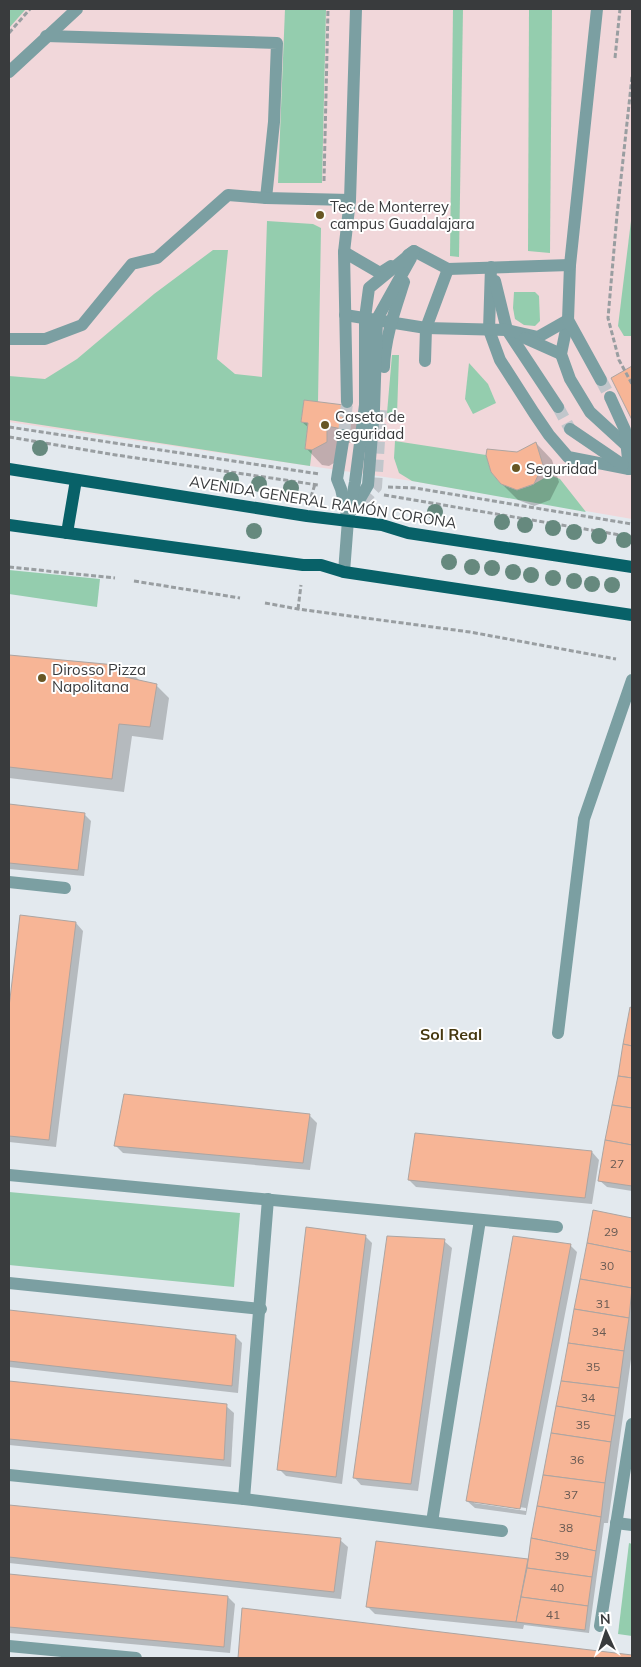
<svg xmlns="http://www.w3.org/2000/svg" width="641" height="1667" font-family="Mulish,sans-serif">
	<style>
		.education { fill: #f1d7da }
		.green { fill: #94cdae }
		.shadow { fill: #0003; fill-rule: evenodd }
		.building { fill: #f7b596; stroke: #aca5a2 }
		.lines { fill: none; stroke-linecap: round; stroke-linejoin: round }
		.minor-tunnel { stroke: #c1c6cb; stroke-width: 12; stroke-dasharray: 12 6; stroke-linecap: butt }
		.path { stroke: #999ea1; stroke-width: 3; stroke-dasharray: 5 2.5; stroke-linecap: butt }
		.minor { stroke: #7b9fa2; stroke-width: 12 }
		.major { stroke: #086168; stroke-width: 12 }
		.tree { fill: #66897e }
		.poi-dot { fill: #685624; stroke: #fff; stroke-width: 2 }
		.labels { text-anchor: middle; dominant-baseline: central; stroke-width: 4; stroke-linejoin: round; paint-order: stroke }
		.number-label { font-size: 12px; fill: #685a53 }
		.poi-label { font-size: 15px; fill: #393b3d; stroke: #fff; text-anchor: start }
		.street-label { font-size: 15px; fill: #393b3d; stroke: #fff }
		.neighbourhood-label { font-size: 16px; font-weight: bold; fill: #46380f; stroke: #fff }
	</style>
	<rect width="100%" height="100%" fill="#e3e9ee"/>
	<path class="education" d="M9,9H632V519L412,481L9,422Z"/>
	<g class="green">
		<path d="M9,9H26L9,28Z"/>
		<path d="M285,9H326L322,183H278Z"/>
		<path d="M453,9H463L459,257L450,256Z"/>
		<path d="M529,9H552L550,253L528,251Z"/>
		<path d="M632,213V336H624L618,326Z"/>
		<path d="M267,221L313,224L321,228L318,402L304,400L301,422L308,423L305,449L312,450L310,466L9,420V376L45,379L77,359L154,294L213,250H228L217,359L235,374L262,377Z"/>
		<path d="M514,292H535L539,296L540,321L535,326L524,325L515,319L513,308Z"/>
		<path d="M392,355H399L397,415L387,413Z"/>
		<path d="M469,363L488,384L496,403L473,414L465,399Z"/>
		<path d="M395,441L486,455L491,472L501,484L517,490L530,486L550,475L560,479L586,512L412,481L399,473L394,458Z"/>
		<path d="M9,570L100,579L97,607L9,594Z"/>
		<path d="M9,1192L240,1213L234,1287L9,1265Z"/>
		<path d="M629,1543L632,1544V1636L618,1634Z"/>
	</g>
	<g class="shadow">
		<path d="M632,367V417L613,378Z"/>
		<path d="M343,406L360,423L358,444L343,442L342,458L329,466L322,465L306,448L309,428L302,422Z"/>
		<path d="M536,443L552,460L559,482L550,500L534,506L518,500L502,484L518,454Z"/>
		<path d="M9,656L126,667L139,680L156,685L169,698L163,740L132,736L124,792L9,778Z"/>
		<path d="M9,805L84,814L91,821L84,876L9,869Z"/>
		<path d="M21,916L76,923L83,931L56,1147L9,1142V1018Z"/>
		<path d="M632,1004V1191L607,1187L599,1180Z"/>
		<path d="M310,1116L317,1123L310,1170L123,1153L116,1146Z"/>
		<path d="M592,1152L599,1160L592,1204L416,1187L409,1180Z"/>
		<path d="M594,1211L632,1219V1352L608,1523H604L589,1633L524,1625L523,1629L375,1614L368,1607L377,1542L528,1560Z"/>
		<path d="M365,1236L372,1243L342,1484L286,1476L279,1469Z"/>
		<path d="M444,1241L452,1248L418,1491L361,1485L354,1477Z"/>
		<path d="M570,1245L577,1252L526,1515L475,1508L467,1501ZM474,1501L526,1508V1511L474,1503Z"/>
		<path d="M9,1312L235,1336L242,1343L238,1393L9,1367Z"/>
		<path d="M9,1383L226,1406L234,1413L231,1467L9,1445Z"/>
		<path d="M9,1506L340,1540L348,1547L341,1599L9,1563Z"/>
		<path d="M9,1575L228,1597L235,1604L230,1653L9,1633Z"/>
		<path d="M243,1610L632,1656V1658H240Z"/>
	</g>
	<g class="building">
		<path d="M632,366V420L611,378Z"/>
		<path d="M304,400L344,405L342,429L327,426V442L312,450L305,449L308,423L301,422Z"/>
		<path d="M536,442L543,465L534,484L517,490L501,484L491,472L486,455L487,449L517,452Z"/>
		<path d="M9,655L126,666L125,677L157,684L150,727L119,724L112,779L9,767Z"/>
		<path d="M9,804L85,813L78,870L9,863Z"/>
		<path d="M20,915L76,922L49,1140L9,1136V1007Z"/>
		<path d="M630,1007L632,1008V1046L623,1044Z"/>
		<path d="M623,1044L632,1046V1078L618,1076Z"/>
		<path d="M618,1076L632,1078V1108L612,1105Z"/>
		<path d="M124,1094L310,1114L303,1163L114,1146Z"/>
		<path d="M612,1105L632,1108V1145L605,1140Z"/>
		<path d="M415,1133L592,1151L585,1198L408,1180Z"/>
		<path d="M605,1140L632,1145V1186L598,1181Z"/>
		<path d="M593,1210L632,1218V1252L587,1243Z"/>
		<path d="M306,1227L366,1235L336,1477L277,1470Z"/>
		<path d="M387,1236L445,1239L411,1484L353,1478Z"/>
		<path d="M513,1236L571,1244L520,1509L466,1501Z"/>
		<path d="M587,1243L632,1252V1288L580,1279Z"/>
		<path d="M580,1279L632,1288L629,1318L574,1309Z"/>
		<path d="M574,1309L629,1318L624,1351L568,1343Z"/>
		<path d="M9,1310L236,1335L232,1386L9,1361Z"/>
		<path d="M568,1343L624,1351L619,1388L561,1381Z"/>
		<path d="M9,1381L227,1404L224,1460L9,1439Z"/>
		<path d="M561,1381L619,1388L615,1416L556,1406Z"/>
		<path d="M556,1406L615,1416L611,1442L551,1433Z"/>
		<path d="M551,1433L611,1442L605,1483L543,1475Z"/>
		<path d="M543,1475L605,1483L601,1517L537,1506Z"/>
		<path d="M9,1505L341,1538L334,1592L9,1557Z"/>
		<path d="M537,1506L601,1517L596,1551L531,1538Z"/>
		<path d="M531,1538L596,1551L592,1577L527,1568Z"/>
		<path d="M376,1541L528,1559L516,1622L366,1607Z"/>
		<path d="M527,1568L592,1577L588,1606L521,1597Z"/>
		<path d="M9,1574L228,1596L224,1647L9,1627Z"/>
		<path d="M521,1597L588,1606L585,1630L516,1622Z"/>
		<path d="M242,1608L632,1655V1658H238Z"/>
	</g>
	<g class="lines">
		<g class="minor-tunnel">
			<path d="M601,380L610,397"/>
			<path d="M558,407L570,429"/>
			<path d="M344,435L347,402"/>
			<path d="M362,502L376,487L381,410"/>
		</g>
		<g class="path">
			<path d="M9,33L30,9"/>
			<path d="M615,58L620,9"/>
			<path d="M632,77L617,215L608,318L619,360L632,384"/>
			<path d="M324,181L328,9"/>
			<path d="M9,427L319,474"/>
			<path d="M9,437L116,455L318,485"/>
			<path d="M388,487L415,488L632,524"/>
			<path d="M384,495L632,537"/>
			<path d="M311,497L315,484"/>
			<path d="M9,567L115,578"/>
			<path d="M134,581L240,598"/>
			<path d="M265,603L298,609L470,632L616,659"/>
			<path d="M298,609L301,585"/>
		</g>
		<g class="minor">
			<path d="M597,9L570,265L568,320L561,354L570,379L590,412L626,445"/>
			<path d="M46,36L277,43L274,122L266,198"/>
			<path d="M9,72L77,9"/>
			<path d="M344,252L380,273L391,266"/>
			<path d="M408,255L414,251L448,269L570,265"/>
			<path d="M491,267L489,330L500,360L534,413L549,435L568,457L629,469"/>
			<path d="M495,281L507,330L558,407"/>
			<path d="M345,315L426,328L507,330L538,337L568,320"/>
			<path d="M568,320L601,380"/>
			<path d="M525,338L561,354"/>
			<path d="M9,339H45L82,325L132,264L157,258L228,195L266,198L350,200"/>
			<path d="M425,361L426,328L448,269"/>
			<path d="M384,367C385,337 395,310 404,282"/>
			<path d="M610,397L625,430L629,469"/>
			<path d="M347,402L344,252L350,200L356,9"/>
			<path d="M570,429L623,465"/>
			<path d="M344,435L337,479L341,489L348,520L344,572"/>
			<path d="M354,509L368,485L374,409L377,319L411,258"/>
			<path d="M348,520L355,482L365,405V318L369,288L414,251"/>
			<path d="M9,882L65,888"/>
			<path d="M558,1033L584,819L632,680"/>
			<path d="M9,1175L557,1227"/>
			<path d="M9,1283L261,1309"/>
			<path d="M9,1475L244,1499L502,1531"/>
			<path d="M244,1499L268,1199"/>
			<path d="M432,1522L480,1220"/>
			<path d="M616,1523L632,1525"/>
			<path d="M600,1626L632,1424"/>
			<path d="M9,1646L136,1658"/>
		</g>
		<g class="major">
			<path d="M9,469L307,516L382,525L408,533L632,567"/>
			<path d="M9,525L303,565H321L344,572L632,615"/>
			<path d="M67,533L76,480"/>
		</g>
	</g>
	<g class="tree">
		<circle cx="40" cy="448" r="8"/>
		<circle cx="231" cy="480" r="8"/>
		<circle cx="259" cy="484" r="8"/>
		<circle cx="291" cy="488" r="8"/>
		<circle cx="435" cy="512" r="8"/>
		<circle cx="502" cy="522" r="8"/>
		<circle cx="525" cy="525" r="8"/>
		<circle cx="553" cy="528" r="8"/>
		<circle cx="254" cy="531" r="8"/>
		<circle cx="574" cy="532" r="8"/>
		<circle cx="599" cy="536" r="8"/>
		<circle cx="624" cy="540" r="8"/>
		<circle cx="449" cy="562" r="8"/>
		<circle cx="472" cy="567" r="8"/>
		<circle cx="492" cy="568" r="8"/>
		<circle cx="513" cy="572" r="8"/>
		<circle cx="531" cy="575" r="8"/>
		<circle cx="553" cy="578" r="8"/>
		<circle cx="574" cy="581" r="8"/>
		<circle cx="592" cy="584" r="8"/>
		<circle cx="612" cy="585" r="8"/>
	</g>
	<g class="poi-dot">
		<circle cx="320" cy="215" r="5"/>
		<circle cx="325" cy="425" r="5"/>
		<circle cx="516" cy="468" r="5"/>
		<circle cx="42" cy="678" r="5"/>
	</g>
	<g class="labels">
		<g class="number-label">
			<text x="617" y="1163">27</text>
			<text x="611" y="1231">29</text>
			<text x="607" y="1265">30</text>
			<text x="603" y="1303">31</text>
			<text x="599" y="1331">34</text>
			<text x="593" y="1366">35</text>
			<text x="588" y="1397">34</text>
			<text x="583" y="1424">35</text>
			<text x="577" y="1459">36</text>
			<text x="571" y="1494">37</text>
			<text x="566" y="1527">38</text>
			<text x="562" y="1555">39</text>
			<text x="557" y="1587">40</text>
			<text x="553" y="1614">41</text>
		</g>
		<g class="poi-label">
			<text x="330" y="206">Tec de Monterrey<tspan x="330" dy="17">campus Guadalajara</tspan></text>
			<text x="335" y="416">Caseta de<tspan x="335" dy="17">seguridad</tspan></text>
			<text x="526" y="468">Seguridad</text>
			<text x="52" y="669">Dirosso Pizza<tspan x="52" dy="17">Napolitana</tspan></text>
		</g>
		<g class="street-label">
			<text transform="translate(323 502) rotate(9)">AVENIDA GENERAL RAMÓN CORONA</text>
		</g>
		<g class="neighbourhood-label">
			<text x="451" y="1034">Sol Real</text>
		</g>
	</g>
	<rect width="641" height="1667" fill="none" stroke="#393b3d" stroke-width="20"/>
	<g transform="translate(606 1632) rotate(357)" stroke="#ffffff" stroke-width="4" paint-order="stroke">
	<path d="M0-4L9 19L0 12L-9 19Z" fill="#393b3d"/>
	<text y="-8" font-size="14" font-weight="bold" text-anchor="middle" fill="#393b3d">N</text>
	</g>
</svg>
